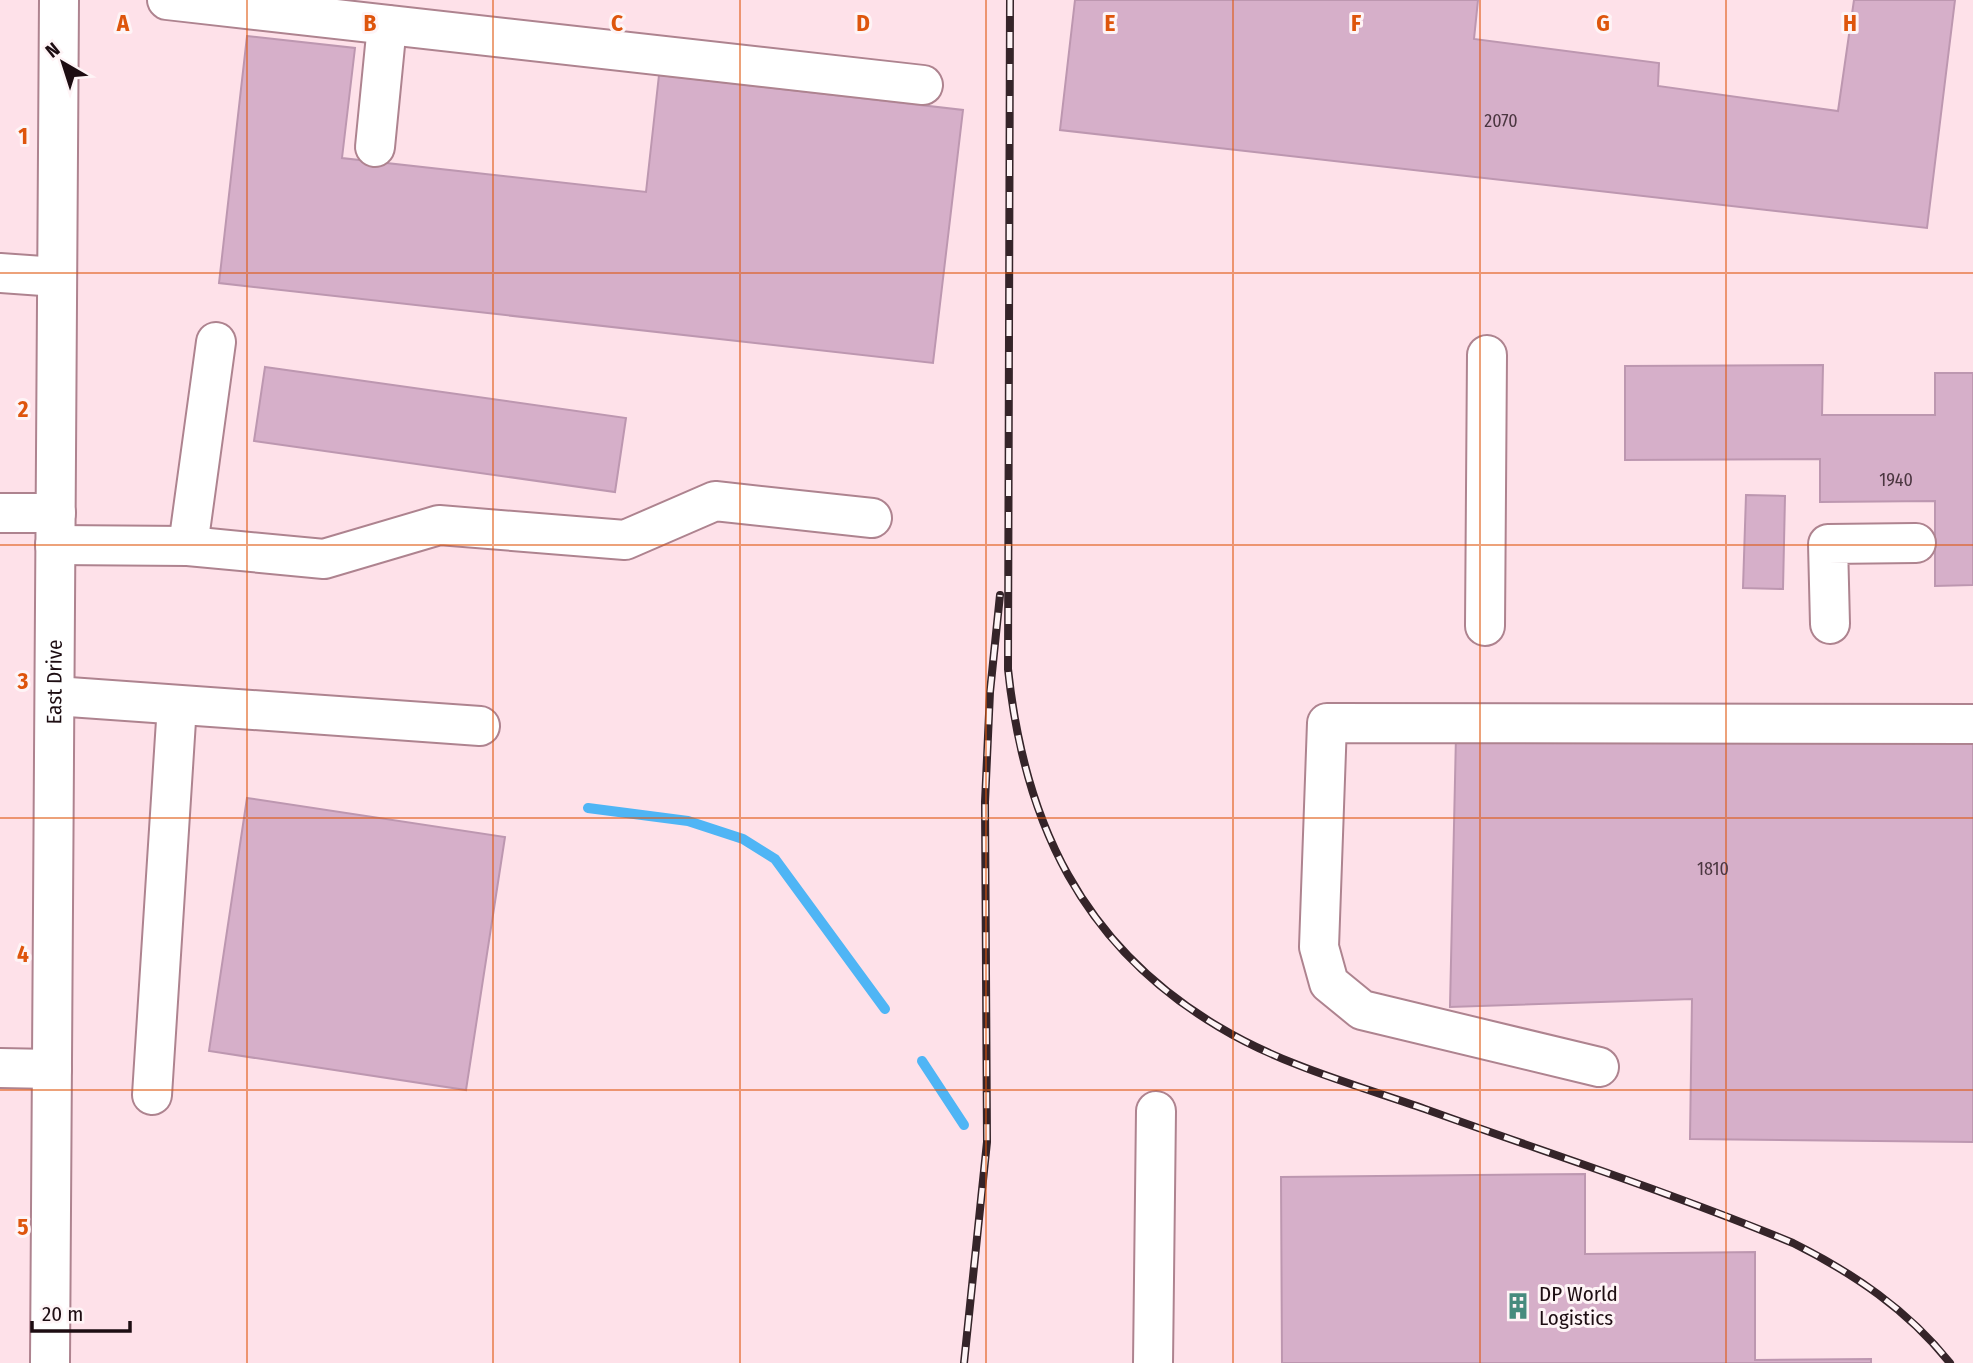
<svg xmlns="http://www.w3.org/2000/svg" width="1973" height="1363" font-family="'Fira Sans Condensed',sans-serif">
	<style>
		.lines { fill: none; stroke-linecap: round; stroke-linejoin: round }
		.stream { stroke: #4fb5f5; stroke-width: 10 }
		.building { fill: #d6afc9; stroke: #bd97b0; stroke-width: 2 }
		.minor-casing { stroke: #ae838f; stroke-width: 42 }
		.minor { stroke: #fff; stroke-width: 38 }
		.rail-casing { stroke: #352429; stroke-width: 8 }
		.rail { stroke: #fef4f6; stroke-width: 5; stroke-dasharray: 16; stroke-linecap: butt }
		.grid { fill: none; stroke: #de550c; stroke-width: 2; stroke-opacity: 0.55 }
		.labels { text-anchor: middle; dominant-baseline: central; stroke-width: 6; stroke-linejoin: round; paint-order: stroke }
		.number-label { font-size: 18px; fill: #4b3640 }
		.street-label { font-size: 21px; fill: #1d0d12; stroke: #fef4f6 }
		.poi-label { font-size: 21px; fill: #1d0d12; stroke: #fef4f6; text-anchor: start }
		.grid-label { font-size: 23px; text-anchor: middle; font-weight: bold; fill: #de550c; stroke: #fef4f6; stroke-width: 6; stroke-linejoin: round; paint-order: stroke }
	</style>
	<rect width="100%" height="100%" fill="#fee1e9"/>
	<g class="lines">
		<g class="stream">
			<path d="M588,808L688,821L743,839L775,859L885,1009"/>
			<path d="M922,1061L964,1125"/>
		</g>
	</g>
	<g class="building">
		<path d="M1075,0H1478L1474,39L1659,63L1658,86L1838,111L1854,0H1955L1927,228L1060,130Z"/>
		<path d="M247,36L355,48L342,158L646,192L659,75L963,110L933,363L219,283Z"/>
		<path d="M1823,365L1822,415H1935V373H1973V585L1935,586V501L1820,502V459L1625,460V366Z"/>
		<path d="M265,367L626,418L615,492L254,441Z"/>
		<path d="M1746,495L1785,496L1783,589L1743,588Z"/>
		<path d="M1456,735L1973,738V1142L1690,1139L1692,999L1450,1007Z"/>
		<path d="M247,798L505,837L466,1090L209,1051Z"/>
		<path d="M1585,1174V1254L1755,1252V1360L1871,1359V1363H1282L1281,1177Z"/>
	</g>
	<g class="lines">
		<defs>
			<g id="minor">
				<path d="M167,0L923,85"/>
				<path d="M375,147L387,25"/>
				<path d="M0,273L57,277"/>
				<path d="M0,513H56"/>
				<path d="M55,545L188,546L324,559L439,525L625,540L715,501L872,518"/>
				<path d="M188,546L216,342"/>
				<path d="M1830,624L1828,544L1916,543"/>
				<path d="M1485,626L1487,355"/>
				<path d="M55,696L480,726"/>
				<path d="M1599,1067L1362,1010L1329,983L1319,947L1327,723L1973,724"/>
				<path d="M0,1068L52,1069"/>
				<path d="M152,1095L177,705"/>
				<path id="s1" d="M50,1363L59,0"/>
				<path d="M1153,1363L1156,1111"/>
			</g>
		</defs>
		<use href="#minor" class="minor-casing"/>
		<use href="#minor" class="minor"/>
		<defs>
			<g id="rail">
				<path d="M1010,0L1008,669C1024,822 1082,946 1219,1027C1282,1065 1356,1085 1425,1109C1547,1153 1673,1193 1793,1243C1853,1273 1908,1310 1950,1363"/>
				<path d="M964,1363L987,1142L985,802L990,692L1000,595"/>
			</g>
		</defs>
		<use href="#rail" class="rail-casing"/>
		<use href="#rail" class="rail"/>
	</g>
	<path class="grid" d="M247,0V1363M493,0V1363M740,0V1363M986,0V1363M1233,0V1363M1480,0V1363M1726,0V1363M0,273H1973M0,545H1973M0,818H1973M0,1090H1973"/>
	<defs>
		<symbol id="building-bare" viewBox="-9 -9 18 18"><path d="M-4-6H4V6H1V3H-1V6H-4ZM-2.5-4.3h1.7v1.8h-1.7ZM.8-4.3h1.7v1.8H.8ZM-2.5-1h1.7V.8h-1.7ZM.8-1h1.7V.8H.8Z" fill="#478b7e" stroke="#fef4f6" stroke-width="2.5" paint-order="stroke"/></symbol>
	</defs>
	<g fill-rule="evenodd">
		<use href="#building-bare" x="1499" y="1287" width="38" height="38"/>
	</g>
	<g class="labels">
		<g class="number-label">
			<text x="1501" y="121">2070</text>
			<text x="1896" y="480">1940</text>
			<text x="1713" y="869">1810</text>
		</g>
		<g class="street-label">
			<text stroke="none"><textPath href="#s1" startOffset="681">East Drive</textPath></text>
		</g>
		<g class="poi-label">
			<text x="1539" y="1294">DP World<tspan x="1539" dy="24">Logistics</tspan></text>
		</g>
	</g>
	<g class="grid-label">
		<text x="123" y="31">A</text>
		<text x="370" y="31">B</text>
		<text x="617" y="31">C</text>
		<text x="863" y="31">D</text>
		<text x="1110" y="31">E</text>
		<text x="1356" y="31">F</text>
		<text x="1603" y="31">G</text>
		<text x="1850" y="31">H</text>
		<text x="23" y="144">1</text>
		<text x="23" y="417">2</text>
		<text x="23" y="689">3</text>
		<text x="23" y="962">4</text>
		<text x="23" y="1235">5</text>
	</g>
	<g transform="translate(63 63) rotate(321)" stroke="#fef4f6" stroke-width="5" paint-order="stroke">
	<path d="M0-5L12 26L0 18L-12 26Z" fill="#1d0d12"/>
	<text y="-10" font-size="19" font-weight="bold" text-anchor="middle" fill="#1d0d12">N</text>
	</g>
	<path d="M32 1321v10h98v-10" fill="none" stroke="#1d0d12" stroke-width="3.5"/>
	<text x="42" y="1321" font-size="21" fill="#1d0d12" stroke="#fef4f6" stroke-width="5" paint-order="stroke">20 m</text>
</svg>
